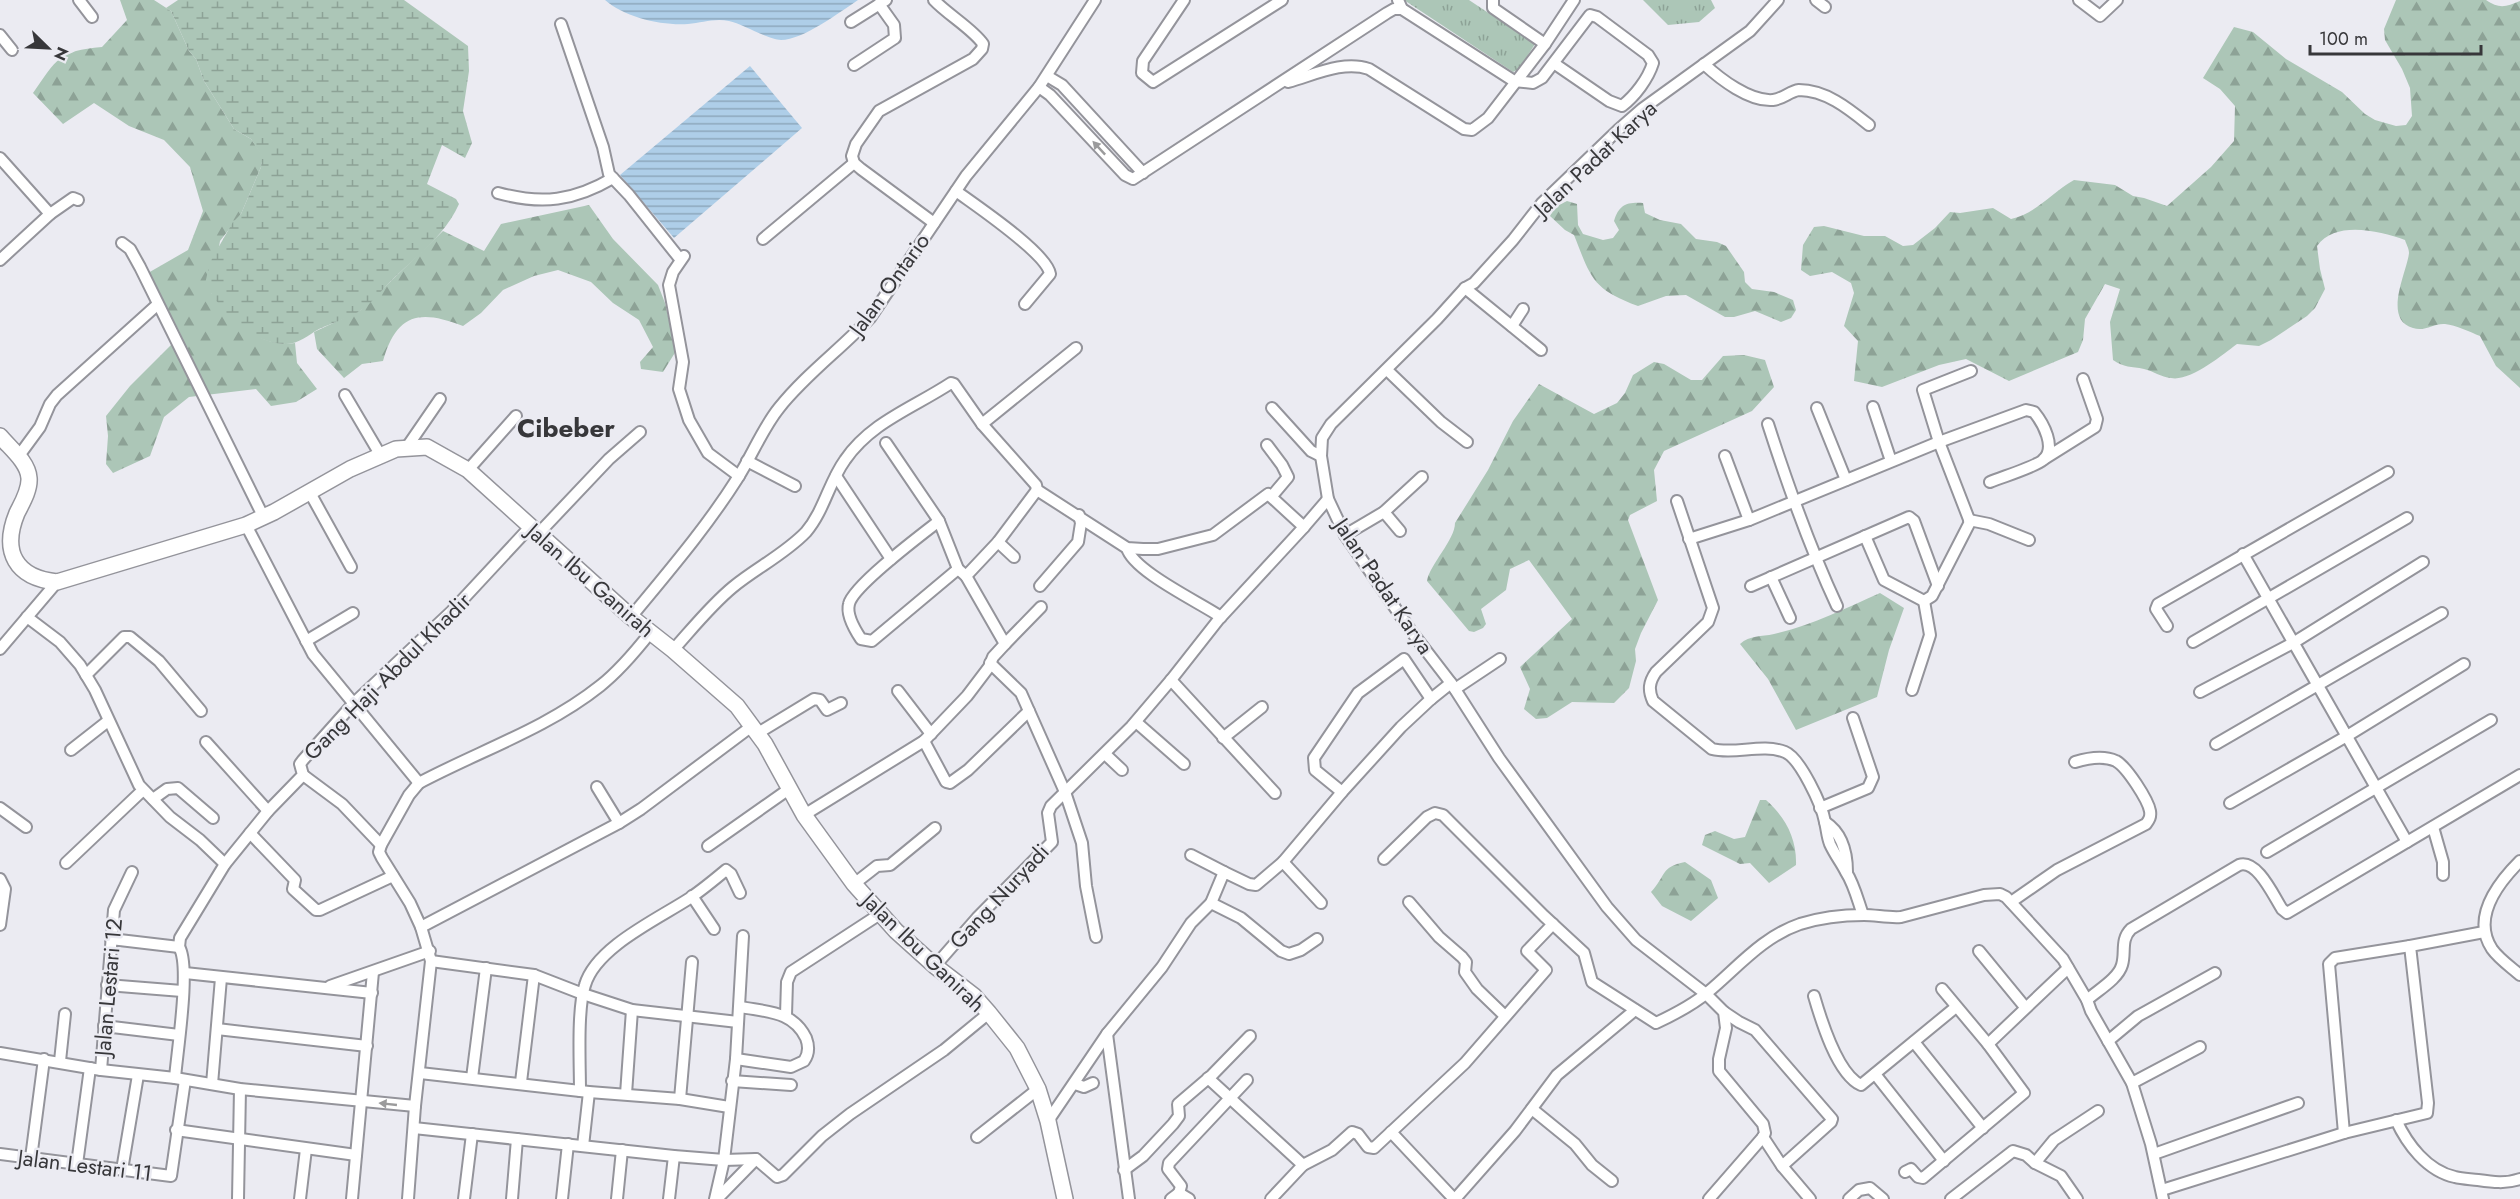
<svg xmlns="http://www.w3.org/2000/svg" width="2520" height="1199" font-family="Jost,sans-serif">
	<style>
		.grass { fill: url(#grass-tufts) }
		.forest { fill: url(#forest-firs) }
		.wetland { fill: url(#wetland-marsh) }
		.water { fill: url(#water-rules) }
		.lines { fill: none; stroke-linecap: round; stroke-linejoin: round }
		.street-casing { stroke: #94949b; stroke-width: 14 }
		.secondary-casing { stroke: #94949b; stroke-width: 18 }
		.street { stroke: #fff; stroke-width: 10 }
		.secondary { stroke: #fff; stroke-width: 15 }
		.oneway { fill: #9b9b9c }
		.labels { text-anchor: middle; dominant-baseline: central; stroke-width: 5; stroke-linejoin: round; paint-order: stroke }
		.street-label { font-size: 22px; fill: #37373a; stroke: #ebebf2 }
		.quarter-label { font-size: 26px; font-weight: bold; fill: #37373a; stroke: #ebebf2 }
	</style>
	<defs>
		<pattern id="grass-tufts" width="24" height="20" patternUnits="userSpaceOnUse" patternTransform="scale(1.5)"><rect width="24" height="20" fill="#acc6b7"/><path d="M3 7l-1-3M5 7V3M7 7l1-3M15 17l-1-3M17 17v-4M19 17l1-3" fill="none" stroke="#8da296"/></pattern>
		<pattern id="forest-firs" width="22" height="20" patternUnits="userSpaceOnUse" patternTransform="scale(1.5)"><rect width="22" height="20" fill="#acc6b7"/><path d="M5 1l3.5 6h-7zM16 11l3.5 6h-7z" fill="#8da296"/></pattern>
		<pattern id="wetland-marsh" width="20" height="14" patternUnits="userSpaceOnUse" patternTransform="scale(1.5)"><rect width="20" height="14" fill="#acc6b7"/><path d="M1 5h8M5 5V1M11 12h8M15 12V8" fill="none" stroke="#8da296"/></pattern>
		<pattern id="water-rules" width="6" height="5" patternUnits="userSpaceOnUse" patternTransform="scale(1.5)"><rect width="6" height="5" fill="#aecee8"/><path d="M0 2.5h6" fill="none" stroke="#8ea8bd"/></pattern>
	</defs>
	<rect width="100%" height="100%" fill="#ebebf2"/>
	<g class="grass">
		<path d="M1404,0H1469L1535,44L1519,69L1513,72Z"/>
		<path d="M1643,0H1711L1715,8L1699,22L1668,25Z"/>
	</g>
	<g class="forest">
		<path d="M120,0H154L171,11L189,51L196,59L204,81L234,129L251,139L263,156L261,167L241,214L220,241L211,293C236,319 256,348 295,343L297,363L317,389L296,402L271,406L256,389L189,397L164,417L150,456L113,473L106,464L108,436L106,416L130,386L181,335L148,273L188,250L203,211L190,167L164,140L129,126L94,103L63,124L33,93C57,59 58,51 102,47L127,20Z"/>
		<path d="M2396,0H2486C2499,9 2506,7 2520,1V388L2496,366L2480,336C2470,332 2456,325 2445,324C2434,323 2425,332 2413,328C2382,319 2407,272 2409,253C2409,248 2406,244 2405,240C2379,231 2336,220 2317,246L2320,269L2325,289L2315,308L2307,316L2271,340L2259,346L2237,344C2222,355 2190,382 2171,378C2161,377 2153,371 2144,369C2131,366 2124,368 2113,360L2110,322L2120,289L2105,284L2085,319L2083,340L2078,352L2009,381L1966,359L1939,365L1882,387L1854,381L1858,341L1844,326L1854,293L1851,283L1832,272L1810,276L1801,270L1803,245L1814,227L1824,226L1864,236H1885L1903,246L1913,245L1935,228L1950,212L1960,213L1993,208L2011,219C2037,213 2051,193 2074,180L2115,185L2133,196L2144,198L2167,206L2211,167L2234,141L2235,106L2220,89L2203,78L2234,27L2253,32L2286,59L2342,92L2365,114L2375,120L2396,126L2406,125L2412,116L2410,88L2402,69L2385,40L2384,29Z"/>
		<path d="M1567,201L1577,204L1578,225L1583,234L1603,240L1613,238L1619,230L1614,221C1619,205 1626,202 1643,203L1645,213L1660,220L1681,224L1696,239L1717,242L1726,246L1744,272L1745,282L1752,289L1774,292L1793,300L1796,310L1791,318L1781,322L1755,311L1734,317H1725L1686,295L1666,296L1638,306C1592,289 1591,278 1574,235L1565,230L1550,216L1555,207Z"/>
		<path d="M589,205L613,239L658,285L665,303L676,351L663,372L641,369L640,362L653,347L639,320L613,303L591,282L558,270L534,276L503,290L481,313L463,326C421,310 397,312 383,361L362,364L344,378L317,349L314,332L361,310L443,231L484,251L501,224Z"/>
		<path d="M1744,355L1765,360L1774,387L1752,411L1664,451L1654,470L1657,501L1630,515L1628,520L1658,600L1641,633L1635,649L1636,661L1629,688L1614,703L1572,702L1547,718L1536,719L1524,709L1530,689L1520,667L1572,619L1529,560L1510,569L1506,590L1481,609L1486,624L1483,628L1474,632L1469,631L1427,581C1430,564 1455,540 1455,523L1488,470L1513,421L1539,384L1594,414L1617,403L1625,393L1633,375L1654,362L1664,364L1691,380H1702L1723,356Z"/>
		<path d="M1880,593L1904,608L1889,650L1877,697L1796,730L1768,679L1740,644C1750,635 1761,637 1774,634C1811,626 1846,608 1880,593Z"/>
		<path d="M1760,800H1766C1785,817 1797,838 1796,865L1769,883L1750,863L1740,864L1702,845L1705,835L1715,831L1734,839L1745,837Z"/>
		<path d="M1685,862L1711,880L1718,898L1691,921L1662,906L1651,892C1667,875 1660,867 1685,862Z"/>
	</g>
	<path class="wetland" d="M178,0H404L468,46L469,71L463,111L472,143L465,158L442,145L427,184L456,199L459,204C444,237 415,257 390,282C381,291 371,304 360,311C348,318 332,323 319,329C308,335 299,344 286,344C250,344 222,312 205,284L210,262L233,222L241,214L261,167L262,156L251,139L234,129L204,81L196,59L189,51L171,11L166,8Z"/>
	<g class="water">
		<path d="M605,0H858C840,12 803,40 781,40C769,40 743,24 729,21C714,18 702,23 688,24C662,26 624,17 605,0Z"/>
		<path d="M750,66L802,128L674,238L620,175Z"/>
	</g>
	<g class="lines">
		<defs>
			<g id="street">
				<path d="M79,0L92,17"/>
				<path d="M934,0C947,14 974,30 983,44L982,49L973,59L879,111L856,144L852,156L854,163L861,169L934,223"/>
				<path d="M1184,0L1143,61L1142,73L1153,82L1282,0"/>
				<path d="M1398,0L1402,9L1514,81L1533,83L1542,78L1590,15L1597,17L1648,55L1653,63C1648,79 1635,96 1622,106L1609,101L1555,64"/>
				<path d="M1493,0V8L1545,44"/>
				<path d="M1816,0L1825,7"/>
				<path d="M2079,0L2100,16L2117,0"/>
				<path d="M851,22L886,0"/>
				<path d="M561,24L603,147L609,174L629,195L680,259"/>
				<path d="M0,35L12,50"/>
				<path d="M1704,64C1720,79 1750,102 1773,100C1783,99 1790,91 1799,90C1826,90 1849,109 1869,125"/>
				<path d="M854,65L895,38L894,25L879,4"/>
				<path d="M1047,76L1062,85L1143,173"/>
				<path d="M1288,82C1314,75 1343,60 1369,69L1464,129L1472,130L1488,118L1545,44L1574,0"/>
				<path d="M1039,87L1050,95L1125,175L1133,179L1387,13L1394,9H1402"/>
				<path d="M0,158L50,214L0,260"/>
				<path d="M956,191C975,205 1047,253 1050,274L1025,304"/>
				<path d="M498,193C542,205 574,201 613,178"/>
				<path d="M50,214L73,198L78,200"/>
				<path d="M763,239L854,163"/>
				<path d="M122,243L130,249L140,267L264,518"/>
				<path d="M684,256L673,272L669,285L683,362L679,389L689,420L708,453L739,476"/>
				<path d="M1465,288L1541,350"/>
				<path d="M1512,326L1523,309"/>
				<path d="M1387,370L1441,422L1467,442"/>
				<path d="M345,395L381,456"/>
				<path d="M1873,407L1891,461"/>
				<path d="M1272,408L1311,451L1321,456"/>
				<path d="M1817,408L1846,480"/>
				<path d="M982,424L1076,348"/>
				<path d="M1768,424C1788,486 1809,546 1837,606"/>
				<path d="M1267,445L1282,465L1288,477L1272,496"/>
				<path d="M407,447L440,399"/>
				<path d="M1725,456L1749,520"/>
				<path d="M18,457L40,427L50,404L57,395L157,305"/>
				<path d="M2044,459L2095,427L2097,419L2083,379"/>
				<path d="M747,461L795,486"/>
				<path d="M468,470L516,416"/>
				<path d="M836,476L891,559"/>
				<path d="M309,491L351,567"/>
				<path d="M1677,501L1713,608L1708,622L1656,672C1649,682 1648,690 1653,701L1712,749C1735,755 1762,743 1785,752C1800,758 1822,805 1825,822C1827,830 1827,836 1830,844C1835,855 1841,862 1846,872C1854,884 1858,901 1863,915"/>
				<path d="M1384,512L1400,531"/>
				<path d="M1969,520L1989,524L2029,540"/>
				<path d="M939,521C921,535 853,586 849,604C846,615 855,630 861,639L872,641L958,569"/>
				<path d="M246,525L313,654L419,783"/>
				<path d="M538,534L609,459L640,432"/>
				<path d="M1345,535L1384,512L1422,477"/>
				<path d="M1865,536L1884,580L1924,601L1932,596L1970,522L1939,442L1923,390L1971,371"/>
				<path d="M1689,539L1749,520L1939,442L2026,410L2034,412C2043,423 2057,448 2043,460C2035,467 2002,477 1990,482"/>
				<path d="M998,542L1014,557"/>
				<path d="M1127,548C1133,571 1199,602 1221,617"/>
				<path d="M2243,554L2407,842"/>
				<path d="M966,576L998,542L1037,490"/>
				<path d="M1771,577L1790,618"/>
				<path d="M1040,586L1078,542L1081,523L1079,515"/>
				<path d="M1751,586L1909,517L1914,521L1938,586"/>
				<path d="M27,617L60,642L80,665L95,690L139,785L170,817L200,840L225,864"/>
				<path d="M631,617C668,572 706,528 737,479C752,456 762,429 779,408C806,374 841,349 870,318L966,176L1039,87L1095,0"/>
				<path d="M2167,626L2156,609L2158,604L2388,472"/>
				<path d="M306,641L353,613"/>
				<path d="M2193,642L2407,518"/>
				<path d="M1005,644L1041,607"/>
				<path d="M0,649L57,582"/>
				<path d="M673,650C692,629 711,605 733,587C756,568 785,554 806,532C824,511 829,482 845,460C871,422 913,408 951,383L954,384L982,424L1036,485L1037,490L1127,548L1143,549H1158L1213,535L1268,494L1304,527L1328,499"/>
				<path d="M990,663L1021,693L1065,792L1082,843L1086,886L1096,937"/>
				<path d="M86,675L124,637H130L159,661L201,711"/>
				<path d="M1171,680L1275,793"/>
				<path d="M1455,689L1500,659"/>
				<path d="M1912,690L1930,635L1924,601"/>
				<path d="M898,691L931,734"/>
				<path d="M2200,692L2293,643L2423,562"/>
				<path d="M1136,722L1184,764"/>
				<path d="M758,733L814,699L820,700L827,710L841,703"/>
				<path d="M1223,738L1262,707"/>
				<path d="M924,741L946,782L950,783L968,770L1029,711"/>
				<path d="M206,742L268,811"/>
				<path d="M2216,744L2442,613"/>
				<path d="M71,750L108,721"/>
				<path d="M1105,754L1122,770"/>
				<path d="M303,775L342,804L381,845"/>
				<path d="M597,787L619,823"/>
				<path d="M1342,792L1401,727L1431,699"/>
				<path d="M153,799L167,789L178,788L213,818"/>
				<path d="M2230,803L2347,736L2464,664"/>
				<path d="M0,808L26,827"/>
				<path d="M1820,808L1868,788L1873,777L1853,718"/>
				<path d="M804,815L924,741L967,696L989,667L993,657L1005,644L966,576L958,569L939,521L886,443"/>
				<path d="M1825,822C1842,833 1847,853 1847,872"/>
				<path d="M2433,827L2443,862V875"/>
				<path d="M250,833L295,880L293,889L316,910H320L393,876"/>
				<path d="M708,846L789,789"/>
				<path d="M2267,852L2491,720"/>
				<path d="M1191,855L1224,872"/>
				<path d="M1384,859L1427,817L1435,813L1443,815L1544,916L1584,953L1592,982L1656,1023C1673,1015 1693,1005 1708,992C1737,968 1762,937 1800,924C1819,918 1843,915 1864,915C1876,915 1888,918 1901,917L1984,895L2000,894L2006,897L2063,959L2087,1000L2091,1011L2132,1083L2151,1144L2163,1199"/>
				<path d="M2520,861C2498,883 2471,917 2492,949C2499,959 2511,967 2520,975"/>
				<path d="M1283,862L1321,903"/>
				<path d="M66,863L143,790"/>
				<path d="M0,879L5,889L0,925"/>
				<path d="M854,884L877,866L890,865L935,828"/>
				<path d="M692,896L714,929"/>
				<path d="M1409,902L1439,937L1462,957L1466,962L1465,972L1477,989L1505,1016"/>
				<path d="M2011,902L2057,870L2146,824C2149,820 2151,817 2150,811C2148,800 2127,767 2116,761C2103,755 2088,758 2075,762"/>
				<path d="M1211,903L1241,918L1281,951L1289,954L1301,950L1317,939"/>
				<path d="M421,927L619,823L641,809L752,726"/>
				<path d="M111,939L179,947"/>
				<path d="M179,947L180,938L225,864L268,811L303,775L300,764L303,760L353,704L452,611L530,527"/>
				<path d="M1979,951L2025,1007"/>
				<path d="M431,961L534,975L583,994L632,1010L738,1022"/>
				<path d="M935,966L977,918L1052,842L1048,813L1051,806L1131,727L1171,680L1219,619L1304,527"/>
				<path d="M185,973L372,993"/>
				<path d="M107,985L182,991"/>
				<path d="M330,986L430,951"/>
				<path d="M1814,996C1821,1020 1837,1074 1861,1085L1956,1007"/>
				<path d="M2087,1000C2098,990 2118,979 2122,965C2126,952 2120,940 2131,929L2239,865C2257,859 2273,895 2282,909L2287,913L2520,775"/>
				<path d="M1724,1012L1739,1022L1755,1030L1832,1119L1831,1122L1782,1166"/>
				<path d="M786,1015L787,982L791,972L880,914"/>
				<path d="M104,1026L179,1035"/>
				<path d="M217,1029L367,1046"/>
				<path d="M1107,1034L1129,1199"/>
				<path d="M2108,1041L2138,1016L2215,973"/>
				<path d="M1914,1042L1983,1128"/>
				<path d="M1988,1044L2068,968"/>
				<path d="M0,1053L101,1070L175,1078L240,1089L415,1106"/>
				<path d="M736,1059L791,1067L804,1061C809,1054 809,1046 806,1038C793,1011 767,1012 741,1007"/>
				<path d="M60,1061L65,1014"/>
				<path d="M101,1070L114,910L132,872"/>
				<path d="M420,1073L589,1092L680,1099L729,1107"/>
				<path d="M1875,1074L1944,1161"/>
				<path d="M175,1078C177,1052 191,965 179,947"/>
				<path d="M472,1078L486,968"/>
				<path d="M1208,1078L1303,1165"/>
				<path d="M732,1081L791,1085"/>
				<path d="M521,1082L534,975"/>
				<path d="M2132,1083L2200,1047"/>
				<path d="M212,1084L221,978"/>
				<path d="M1075,1084L1084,1087L1093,1083"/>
				<path d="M580,1091C580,1063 577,1009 585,985C596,947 658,919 690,898C702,890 714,880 726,870L731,874L740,893"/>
				<path d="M626,1094L632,1010"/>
				<path d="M680,1099L692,962"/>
				<path d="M1532,1109L1575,1144L1592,1165L1612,1181"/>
				<path d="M2396,1120C2407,1144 2427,1171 2455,1177C2462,1179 2471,1179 2478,1180C2492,1182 2506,1184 2520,1179"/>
				<path d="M1048,1121L1107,1034L1162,967L1191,923L1211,903L1224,872L1249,884L1256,885L1283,862L1342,792L1315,770L1314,758L1358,693L1404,659L1431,699L1451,683"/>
				<path d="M414,1128L674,1156L724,1160L756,1159L777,1177L783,1175L822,1136L850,1114L944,1050L989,1013"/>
				<path d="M176,1130L356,1155"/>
				<path d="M1391,1132L1454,1199"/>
				<path d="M2344,1133L2329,964L2335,958L2410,946"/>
				<path d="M977,1137L1038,1089"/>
				<path d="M1763,1137L1765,1133L1763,1124L1719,1071V1059L1726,1028L1724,1012L1706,994L1636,940L1607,907L1499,758L1451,683L1411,631L1345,535L1328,499L1321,456L1322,438L1331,424L1437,319L1465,288L1474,283L1513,240L1542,203L1618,130L1642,109L1750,31L1778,0"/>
				<path d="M1763,1137L1782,1166L1810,1199"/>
				<path d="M583,1146L589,1092"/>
				<path d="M0,1154L171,1176L185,1080"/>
				<path d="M2154,1154L2298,1103"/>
				<path d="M31,1158L44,1059"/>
				<path d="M2035,1163L2054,1140L2098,1111"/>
				<path d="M77,1164L90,1068"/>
				<path d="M122,1170L138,1075"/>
				<path d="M1124,1170L1143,1156L1173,1124L1179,1116L1178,1104L1212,1075L1250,1036"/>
				<path d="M1905,1172L1911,1169L1918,1177L1923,1178L2024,1093L1988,1044L1942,989"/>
				<path d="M2162,1190L2344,1133L2427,1113L2428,1103L2410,946L2484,932"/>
				<path d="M1179,1193L1181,1186L1168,1169L1169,1163L1247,1080"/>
				<path d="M238,1199L240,1089"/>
				<path d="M300,1199L306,1149"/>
				<path d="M352,1199L373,972"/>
				<path d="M408,1199L415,1106L431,961L421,927L410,903L382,858L379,852L381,845L409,795L419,783C479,751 546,729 600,686C619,671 635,652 650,633"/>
				<path d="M464,1199L472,1134"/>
				<path d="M512,1199L517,1139"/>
				<path d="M562,1199L568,1144"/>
				<path d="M617,1199L622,1150"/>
				<path d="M669,1199L674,1156"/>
				<path d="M715,1199L724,1160L736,1059L743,936"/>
				<path d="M717,1199L756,1159"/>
				<path d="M1171,1199L1179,1193L1189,1199"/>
				<path d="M1271,1199L1303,1165L1332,1150L1352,1132L1358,1134L1368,1147L1374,1148L1465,1063L1546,970L1527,951L1553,924"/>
				<path d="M1455,1199L1515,1131L1557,1075L1635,1010"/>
				<path d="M1709,1199L1763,1137"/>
				<path d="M1849,1199L1859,1190L1870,1188L1883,1199"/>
				<path d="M1951,1199L2013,1151L2026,1155L2035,1163L2061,1176L2077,1199"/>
			</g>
			<path id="secondary" d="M0,436C10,448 28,462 29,478C30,490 22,503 17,513C1,552 16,578 57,582L246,525L274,512L350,469L396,449L427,447L468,470L631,617L673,650L737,706L765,744L804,815L854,884L896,931L935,966L974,996L989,1013L1017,1048L1038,1089L1048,1121L1065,1199"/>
		</defs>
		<use href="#street" class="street-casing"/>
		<use href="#secondary" class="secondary-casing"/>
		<use href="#street" class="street"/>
		<use href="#secondary" class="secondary"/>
	</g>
	<defs><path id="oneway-solid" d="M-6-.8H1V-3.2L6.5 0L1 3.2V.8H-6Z" transform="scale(1.5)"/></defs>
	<g class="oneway">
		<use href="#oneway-solid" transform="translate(1099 148) rotate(-133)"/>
		<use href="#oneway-solid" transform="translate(388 1104) rotate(-174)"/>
	</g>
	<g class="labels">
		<g class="street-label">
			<text transform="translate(1595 158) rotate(-43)">Jalan Padat Karya</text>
			<text transform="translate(889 284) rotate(-54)">Jalan Ontario</text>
			<text transform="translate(591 580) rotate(41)">Jalan Ibu Ganirah</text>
			<text transform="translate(1384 586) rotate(56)">Jalan Padat Karya</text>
			<text transform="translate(387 676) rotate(-45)">Gang Haji Abdul Khadir</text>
			<text transform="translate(999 896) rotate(-47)">Gang Nuryadi</text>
			<text transform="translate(924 952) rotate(44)">Jalan Ibu Ganirah</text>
			<text transform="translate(108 987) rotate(-85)">Jalan Lestari 12</text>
			<text transform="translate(85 1165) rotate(7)">Jalan Lestari 11</text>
		</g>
		<g class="quarter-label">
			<text x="566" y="428">Cibeber</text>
		</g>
	</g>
	<g transform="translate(48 48) rotate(114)" stroke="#ebebf2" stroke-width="4.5" paint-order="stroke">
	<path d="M0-4.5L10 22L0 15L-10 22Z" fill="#37373a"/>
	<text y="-9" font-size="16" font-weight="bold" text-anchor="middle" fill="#37373a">N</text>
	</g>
	<path d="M2310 45v9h171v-9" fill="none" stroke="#37373a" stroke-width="3"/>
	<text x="2319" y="45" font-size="18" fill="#37373a" stroke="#ebebf2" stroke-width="4.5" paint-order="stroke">100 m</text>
</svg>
